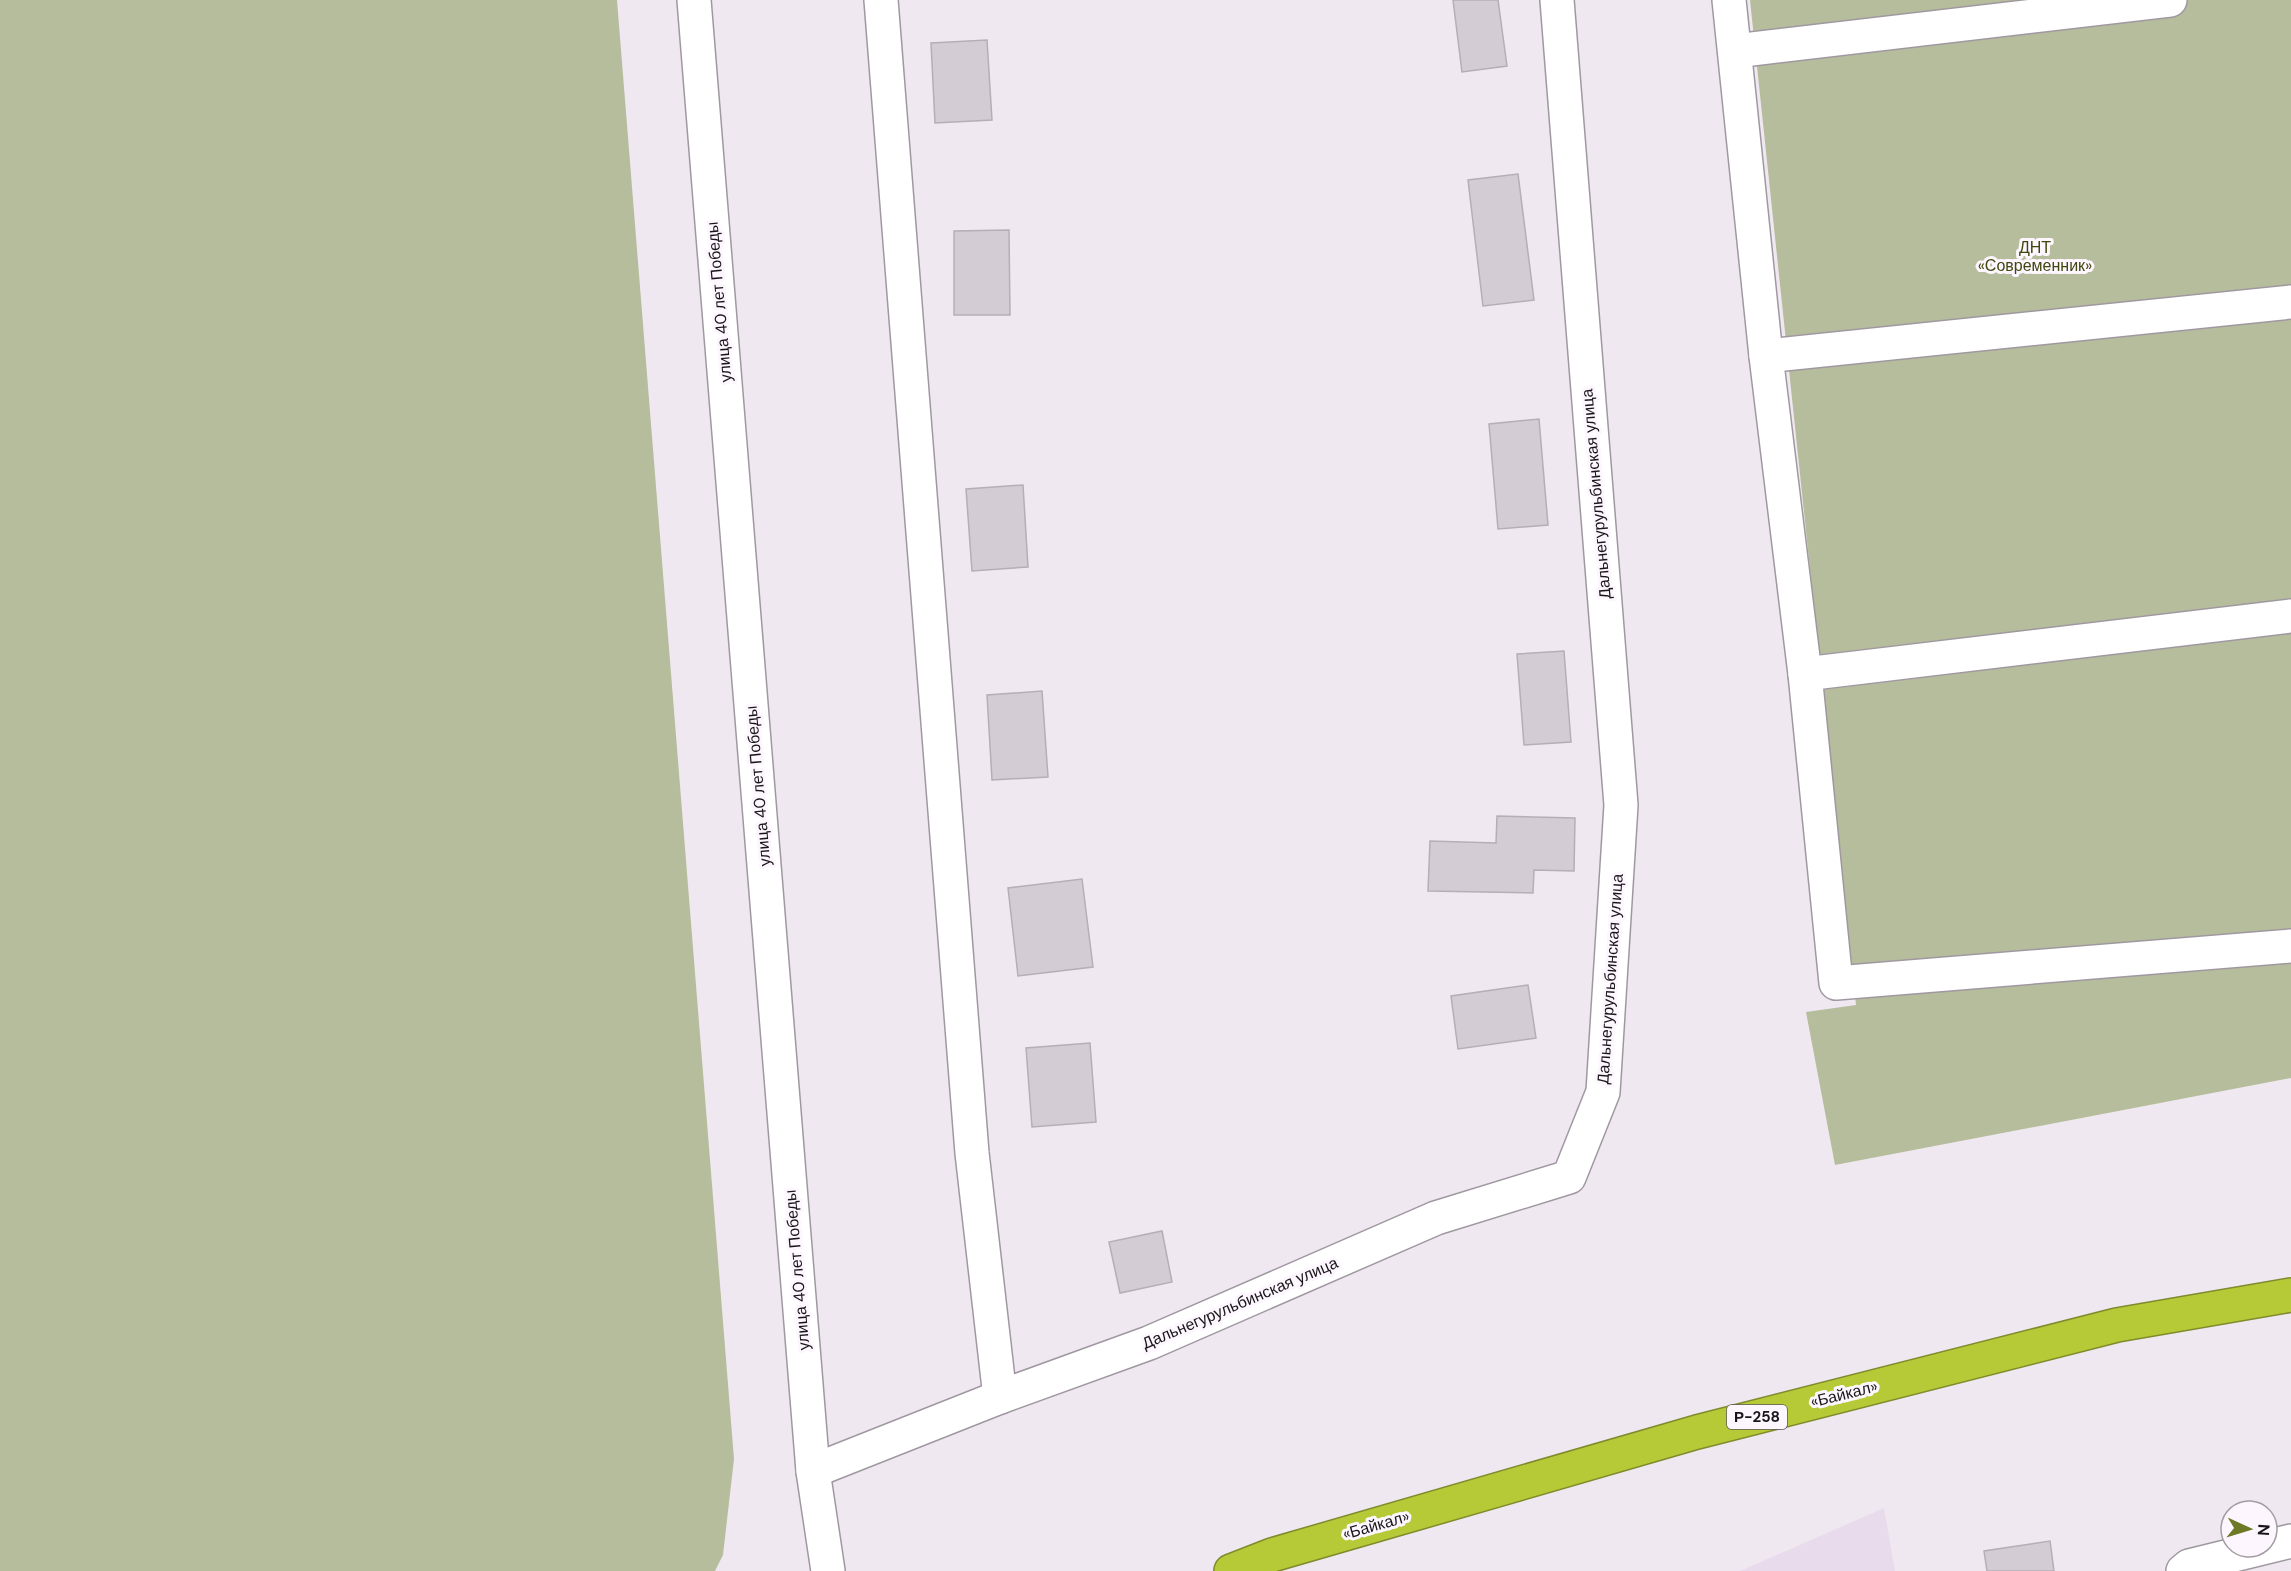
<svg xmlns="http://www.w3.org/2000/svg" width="2291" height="1571" font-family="'DM Sans',sans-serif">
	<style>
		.built { fill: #e8dbeb }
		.green { fill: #b6bd9c }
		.building { fill: #d4ccd5; stroke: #b5aeb6; stroke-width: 1.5 }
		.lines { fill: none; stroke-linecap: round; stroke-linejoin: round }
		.street-casing { stroke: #a098a1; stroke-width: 36 }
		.secondary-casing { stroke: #a098a1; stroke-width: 36 }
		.highway-casing { stroke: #7f8b2c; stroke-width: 36 }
		.street { stroke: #fff; stroke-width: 33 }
		.secondary { stroke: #fff; stroke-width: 33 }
		.highway { stroke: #b6ca37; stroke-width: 33 }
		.labels { text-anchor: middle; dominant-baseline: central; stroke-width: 6; stroke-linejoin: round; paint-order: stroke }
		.shield { fill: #fef6ff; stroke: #5e595e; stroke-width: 1.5 }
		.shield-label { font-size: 15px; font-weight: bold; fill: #191619 }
		.park-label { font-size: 16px; fill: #3f470c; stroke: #fef6ff }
		.street-label { font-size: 16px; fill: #191619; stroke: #fef6ff }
	</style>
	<rect width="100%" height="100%" fill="#f0e8f1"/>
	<path class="built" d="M1884,1508L1895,1571H1740Z"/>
	<g class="green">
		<path d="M0,0H617L734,1459L723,1555L715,1571H0Z"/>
		<path d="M1750,0H2291V1078L1835,1165L1806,1012L1856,1005Z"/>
	</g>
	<g class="building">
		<path d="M1453,0H1498L1507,66L1462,72Z"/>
		<path d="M987,40L992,120L935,123L931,43Z"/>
		<path d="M1518,174L1534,300L1483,306L1468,180Z"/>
		<path d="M1009,230L1010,315H954V231Z"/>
		<path d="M1539,419L1548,525L1498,529L1489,424Z"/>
		<path d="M1023,485L1028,567L972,571L966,489Z"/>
		<path d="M1564,651L1571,742L1524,745L1517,654Z"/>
		<path d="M1042,691L1048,777L992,780L987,695Z"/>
		<path d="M1497,816L1575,818L1574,871L1534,870L1533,893L1428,891L1430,841L1496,843Z"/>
		<path d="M1082,879L1093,967L1018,976L1008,888Z"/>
		<path d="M1528,985L1536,1038L1458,1049L1451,996Z"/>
		<path d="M1090,1043L1096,1122L1032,1127L1026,1048Z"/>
		<path d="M1162,1231L1172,1282L1120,1293L1109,1242Z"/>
		<path d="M2050,1541L2054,1571H1987L1984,1551Z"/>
	</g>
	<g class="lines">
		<defs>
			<g id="street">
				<path d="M881,0L972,1153L1000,1397"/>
				<path d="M1729,0L1766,356L1805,674L1836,983L2291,946"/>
				<path d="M1735,51L2170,0"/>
				<path d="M1766,356L2291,302"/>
				<path d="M1805,674L2291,616"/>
				<path d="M813,1471L1000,1397L1149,1343L1436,1218L1569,1177L1603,1092L1621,805L1557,0"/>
				<path d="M2183,1571L2189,1566L2291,1541"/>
			</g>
			<path id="secondary" d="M694,0L813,1471L828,1571"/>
			<path id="highway" d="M1231,1571L1272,1555L1697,1432L2117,1325L2291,1295"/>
		</defs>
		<use href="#street" class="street-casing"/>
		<use href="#secondary" class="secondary-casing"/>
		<use href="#highway" class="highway-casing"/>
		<use href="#street" class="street"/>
		<use href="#secondary" class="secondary"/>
		<use href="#highway" class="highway"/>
	</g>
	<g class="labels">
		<rect class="shield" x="1727" y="1405" width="60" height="24" rx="4.5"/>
		<g class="shield-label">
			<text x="1757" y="1417">Р-258</text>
		</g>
		<g class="park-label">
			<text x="2035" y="247">ДНТ<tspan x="2035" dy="18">«Современник»</tspan></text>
		</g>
		<g class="street-label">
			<text transform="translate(719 302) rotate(-95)">улица 40 лет Победы</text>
			<text transform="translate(1596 494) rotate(-95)">Дальнегурульбинская улица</text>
			<text transform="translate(758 786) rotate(-95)">улица 40 лет Победы</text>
			<text transform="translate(1610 979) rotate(-86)">Дальнегурульбинская улица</text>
			<text transform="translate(797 1270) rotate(-95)">улица 40 лет Победы</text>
			<text transform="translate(1240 1303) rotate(-23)">Дальнегурульбинская улица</text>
			<text transform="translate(1844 1394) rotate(-14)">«Байкал»</text>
			<text transform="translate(1376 1525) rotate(-16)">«Байкал»</text>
		</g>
	</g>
	<g transform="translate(2249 1529) rotate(94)"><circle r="28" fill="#fef6ff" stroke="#a29ca3" stroke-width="1.5"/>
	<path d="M0-4.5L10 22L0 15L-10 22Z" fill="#6d7924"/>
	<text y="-9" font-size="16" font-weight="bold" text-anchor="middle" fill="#191619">N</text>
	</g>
</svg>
